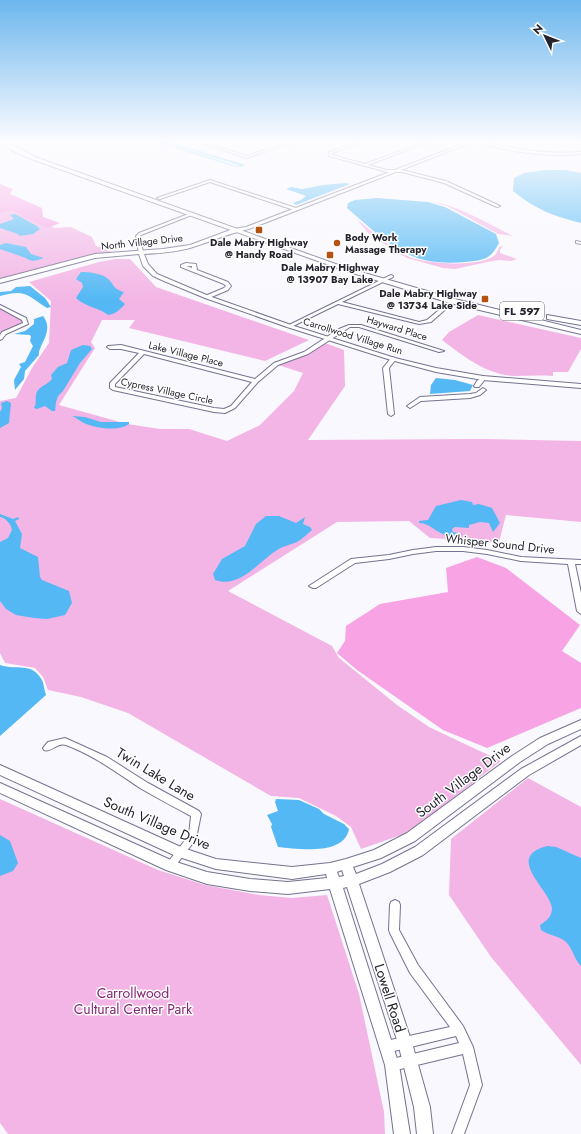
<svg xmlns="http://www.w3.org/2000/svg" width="581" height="1134" font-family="Jost,sans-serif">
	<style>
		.green { fill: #f3b5e5 }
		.forest { fill: #f7a3e4 }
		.water { fill: #53b8f4 }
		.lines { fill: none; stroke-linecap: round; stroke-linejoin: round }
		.minor-casing { stroke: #74738f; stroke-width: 2 }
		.tertiary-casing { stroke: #74738f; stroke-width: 2 }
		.primary-casing { stroke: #74738f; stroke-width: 2 }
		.minor { fill: #fff; fill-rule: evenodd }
		.tertiary { fill: #fff; fill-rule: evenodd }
		.primary { fill: #fff; fill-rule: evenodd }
		.poi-dot { fill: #b35211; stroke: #fff; stroke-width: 1.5 }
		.labels { text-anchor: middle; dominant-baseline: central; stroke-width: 3; stroke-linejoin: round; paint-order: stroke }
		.far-poi-label { font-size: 10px; font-weight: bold; fill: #24242f; stroke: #fff }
		.far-street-label { font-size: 10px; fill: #24242f; stroke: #fff }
		.shield { fill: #fff; stroke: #66666d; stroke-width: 1 }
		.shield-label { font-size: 11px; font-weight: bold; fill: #24242f }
		.street-label { font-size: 12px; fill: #24242f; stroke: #fff }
		.near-street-label { font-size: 14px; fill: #24242f; stroke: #fff }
		.near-park-label { font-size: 14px; fill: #862777; stroke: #fff }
	</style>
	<rect width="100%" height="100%" fill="#f8f8fe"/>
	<g class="green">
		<path d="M0,201L55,228L71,227L92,237L96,246L112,252L87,256L3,279L0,278Z"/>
		<path d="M429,201C460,206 485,222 513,236L498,234L447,206Z"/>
		<path d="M357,219C373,232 388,246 407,256C423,264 482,268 495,255C497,253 498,249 499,247L503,246L500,250V253L517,259L511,261L499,260L487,262L455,269L443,268L407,258L395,251L367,232Z"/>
		<path d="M116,259H130L156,287L309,340L265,361L129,328L135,320H102L91,342L95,348L59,405L127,424L160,429H189L227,441L260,425L294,391L303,373L278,365L307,355L325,343L344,350L345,386L308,440L483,439L581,441V522L506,515L499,542L430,538L409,521L337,522L228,591L332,646L339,658L397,705L429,727L501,761L417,826L401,835L361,849L351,827L336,816L299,798L271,796L128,713L81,697L48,690L43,677L35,668L5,663L0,653V401L16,398L32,368L49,343L51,301L29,282L99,262Z"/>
		<path d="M0,308L22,320L23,324L0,335Z"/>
		<path d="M478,315L581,338V349L568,372H553V376C540,375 526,376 513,376C486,374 463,356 442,340L449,332Z"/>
		<path d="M528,778L581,807V1065L491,957L449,895L451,839Z"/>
		<path d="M0,799L158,870L205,885L259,895L292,898L327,895L359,994L384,1112L385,1134H8L0,1123Z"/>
	</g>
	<g class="forest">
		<path d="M0,184L13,189L10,194L42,208L43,217L60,223L48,228L23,217L12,210L0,213Z"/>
		<path d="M477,557L506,568L580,625L562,651L581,663V708L487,748L443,730L357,670L337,653L345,641L346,626L380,604L448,592L446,568Z"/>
	</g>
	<g class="water">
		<path d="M156,142H166L173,145V144L168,142H171L246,165L238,168L240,167L238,165L176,146L239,167H236L174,148V146L176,145L172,146V147Z"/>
		<path d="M545,170H565L581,173V223C555,217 533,208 513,191L514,178L524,173Z"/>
		<path d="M346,183L350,184L296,205L293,203L301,200L306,196L286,189L291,187L302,189L323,185Z"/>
		<path d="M377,198L428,202L445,207L496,234L499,243C490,260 484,260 465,262C407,267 388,243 347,208L348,203L355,200Z"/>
		<path d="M15,214L37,226L40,229L33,234L19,236L18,234L0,228V224L14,219L10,215Z"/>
		<path d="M6,243L26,247L31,254L44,258C38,260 31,263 26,258L0,249V245Z"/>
		<path d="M81,272C89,272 100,273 107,278C114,283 112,289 124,292L119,299L125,304C120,310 115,314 108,315C98,307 85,307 76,298L83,287L82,283L76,279Z"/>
		<path d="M30,286L45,298L51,307L47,308C27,295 25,289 0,296V292L11,291L16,287Z"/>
		<path d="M43,316C55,331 38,345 39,355L25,371L24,379L15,390L14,380L21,367L19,364L25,362L33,346L30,341L31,337L30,335L14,334L25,331L34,324V319Z"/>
		<path d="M83,345L90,346L92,349L80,363L63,391L58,396L56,402L55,411H52L45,406L37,409L34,408C38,402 33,395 39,389C43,385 48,384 52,379L51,375L58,367L67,363L71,350Z"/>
		<path d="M436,378L455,380L473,385L470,391L430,394L431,385Z"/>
		<path d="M7,401L11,403L9,423L0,428V412L2,408L1,403Z"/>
		<path d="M72,416L85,417L101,422H129V424C118,432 98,428 86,424C81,422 77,418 72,416Z"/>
		<path d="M461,500L472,502L473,505L479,504L492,508L500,523L493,532L489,523L480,522L469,525V528L455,527L452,529L453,532L463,534C442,543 434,523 419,523V521L428,520L436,506Z"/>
		<path d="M0,514L13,519L18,517L19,519L15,521L22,534L20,548L38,557L40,577L42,580L69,591L72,603L65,615L47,619L34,618L16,615L6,609L0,601V542L8,538L12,530C11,524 6,518 0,517Z"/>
		<path d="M266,516H279L296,523L305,517L303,524L310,527L312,530C307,534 302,539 297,542C290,545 283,546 277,550C258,562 240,589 215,580L213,574L222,559L245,546L256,524Z"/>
		<path d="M0,665C17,671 31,661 42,680C44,684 44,690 46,695L0,736Z"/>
		<path d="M276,799L299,800L319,809L324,814L344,824L349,829C344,856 298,849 278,847L271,827L272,824L267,815L278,811L275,802Z"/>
		<path d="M0,835L10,841L18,863L13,871L0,876Z"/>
		<path d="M547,846L556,847L581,858V966C574,959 573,949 566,942C560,936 548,935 541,930L540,925C546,921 552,917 552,908C550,889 504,857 547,846Z"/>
	</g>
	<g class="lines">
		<defs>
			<g id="minor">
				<path d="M198,142H203L247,156L289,142H293L247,158Z"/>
				<path d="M360,142H364L332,153V155L365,164L425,142H428L368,165L387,170H402L446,181L500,206L497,207L444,183L402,172H387L329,156V152Z"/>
				<path d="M479,142H484C516,149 548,155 581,152V154C553,157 527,154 500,148C493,146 486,145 479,142Z"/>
				<path d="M210,180L296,208L297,209L294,210L210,182L160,199L157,198Z"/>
				<path d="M191,213L194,214L141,235L140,236L143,252L139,253L136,236L139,233Z"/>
				<path d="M576,241L581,242V244L576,243Z"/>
				<path d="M186,263L196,264L197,270L228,282L231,286L228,290L209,298H205V296L224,288L226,286L224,284L181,267V265ZM186,266H192V268Z"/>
				<path d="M391,275L393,276V277L342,302L419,322L427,320L451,300L455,301L431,322L419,324L338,304L291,327L287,326Z"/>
				<path d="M0,305L26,318L28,324L6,334L2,339L0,340V335L2,332L23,323L22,320L0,308Z"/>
				<path d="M349,325H361L444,351L439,352L359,327H350L308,354L278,365L258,382L235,408L225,413L214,412L113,390L110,388V383L139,353L121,349H110L107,347L108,346L121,345L255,379L274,363L304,352L339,329ZM144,354L252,382L231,406L224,409L214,408L115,387V384Z"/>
				<path d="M393,357L396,359L389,368L394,414L391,416L388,414L383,368L391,358Z"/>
				<path d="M483,376L485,377L486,378L479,387H475L474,386L477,381Z"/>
				<path d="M483,388L486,390L480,395L470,398L421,401L410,408L407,406L420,397L470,394L476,393Z"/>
				<path d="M436,547H463L487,550L521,557L581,560V564H575L581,593V614L577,611L568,564L521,561L487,554L463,551H436L413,554L389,559L355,563L316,588H313L309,586L351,559L389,555L413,550Z"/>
				<path d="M65,738L107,757L148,783L199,811L201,814L196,839L173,869L170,870L167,869L165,866L189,835L191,816C174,807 157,798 140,788C116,772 93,755 66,745C57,742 51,753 44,750L43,748L48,742Z"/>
				<path d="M395,900L399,902L400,905L399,930L418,965L463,1026L473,1047L482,1085L464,1134H452L470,1085L463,1054L392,1071L388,1069L386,1065L388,1061L392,1059L459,1043L456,1036L386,1053L382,1051L380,1047L382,1043L386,1041L450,1027L410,973L390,933L389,930L390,905L391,902Z"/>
			</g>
			<g id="tertiary">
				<path d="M468,142H473L249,229C230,233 212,241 193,247C178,252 160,253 144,254L148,264L157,274L209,296L291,325L395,358L436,368L483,376L581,384V388L483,380L436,372L391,360L287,327L205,298L164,281L153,276L143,266L139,254L95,258L0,283V279L95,254L163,249L190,245L233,229L246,227Z"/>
				<path d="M581,720V729L548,744L520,762L415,841L381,858L353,867L356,874L382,864L415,847L521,769L581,736V745L529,775L423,855L390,872L359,884L412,1043L430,1107L433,1134H417L414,1107L398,1043L347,887L343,888L399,1065L410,1134H394L385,1065L330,889L288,894L250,891L207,884L166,870L0,793V783L173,861L207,872L250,879L288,882L327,878L326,874L292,879L216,869L176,856L0,775V765L183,848L216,859L292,867L330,863L346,859L374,850L407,833L512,756L540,738ZM342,870L344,876L339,877L337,872Z"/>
			</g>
			<g id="primary">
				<path d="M1,142C8,142 29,154 38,158L347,268L455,299L581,330V334L450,303L343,270L34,160L13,151Z"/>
				<path d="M547,315L581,321V325L547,319Z"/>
			</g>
		</defs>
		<use href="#minor" class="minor-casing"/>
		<use href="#tertiary" class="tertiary-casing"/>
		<use href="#primary" class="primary-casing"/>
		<use href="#minor" class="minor"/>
		<use href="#tertiary" class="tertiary"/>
		<use href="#primary" class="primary"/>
	</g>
	<linearGradient id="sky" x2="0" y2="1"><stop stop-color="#6cb6ed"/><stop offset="0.47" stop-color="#fcfcff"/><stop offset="1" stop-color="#fcfcff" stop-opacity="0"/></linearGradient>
	<rect width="581" height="301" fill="url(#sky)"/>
	<g class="poi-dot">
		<rect x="255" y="226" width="8" height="8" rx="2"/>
		<circle cx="337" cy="243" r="4"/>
		<rect x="326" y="251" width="8" height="8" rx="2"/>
		<rect x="481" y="295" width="8" height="8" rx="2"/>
	</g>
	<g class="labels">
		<g class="far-poi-label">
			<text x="345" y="237" text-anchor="start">Body Work<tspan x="345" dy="12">Massage Therapy</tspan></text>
			<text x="259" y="242">Dale Mabry Highway<tspan x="259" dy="12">@ Handy Road</tspan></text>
			<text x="330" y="267">Dale Mabry Highway<tspan x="330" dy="12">@ 13907 Bay Lake</tspan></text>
			<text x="477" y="293" text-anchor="end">Dale Mabry Highway<tspan x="477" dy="12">@ 13734 Lake Side</tspan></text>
		</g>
		<g class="far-street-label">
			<text transform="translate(142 242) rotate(-6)">North Village Drive</text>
			<text transform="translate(397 328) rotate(17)">Hayward Place</text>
			<text transform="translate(353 336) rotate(17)">Carrollwood Village Run</text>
			<text transform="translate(186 354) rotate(14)">Lake Village Place</text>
			<text transform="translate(167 391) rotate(12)">Cypress Village Circle</text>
		</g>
		<rect class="shield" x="500" y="302" width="44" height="18" rx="3"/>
		<g class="shield-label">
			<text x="522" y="311">FL 597</text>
		</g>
		<g class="street-label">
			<text transform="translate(500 544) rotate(6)">Whisper Sound Drive</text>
		</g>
		<g class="near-street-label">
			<text transform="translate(156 774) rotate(31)">Twin Lake Lane</text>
			<text transform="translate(463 780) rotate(-37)">South Village Drive</text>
			<text transform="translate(157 823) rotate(23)">South Village Drive</text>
			<text transform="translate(390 998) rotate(72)">Lowell Road</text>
		</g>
		<g class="near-park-label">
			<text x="133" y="993">Carrollwood<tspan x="133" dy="16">Cultural Center Park</tspan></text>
		</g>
	</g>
	<g transform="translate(545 36) rotate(313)" stroke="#ffffff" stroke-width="3" paint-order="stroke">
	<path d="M0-3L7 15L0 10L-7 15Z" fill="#24242f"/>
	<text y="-6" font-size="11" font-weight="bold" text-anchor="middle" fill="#24242f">N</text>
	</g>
</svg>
